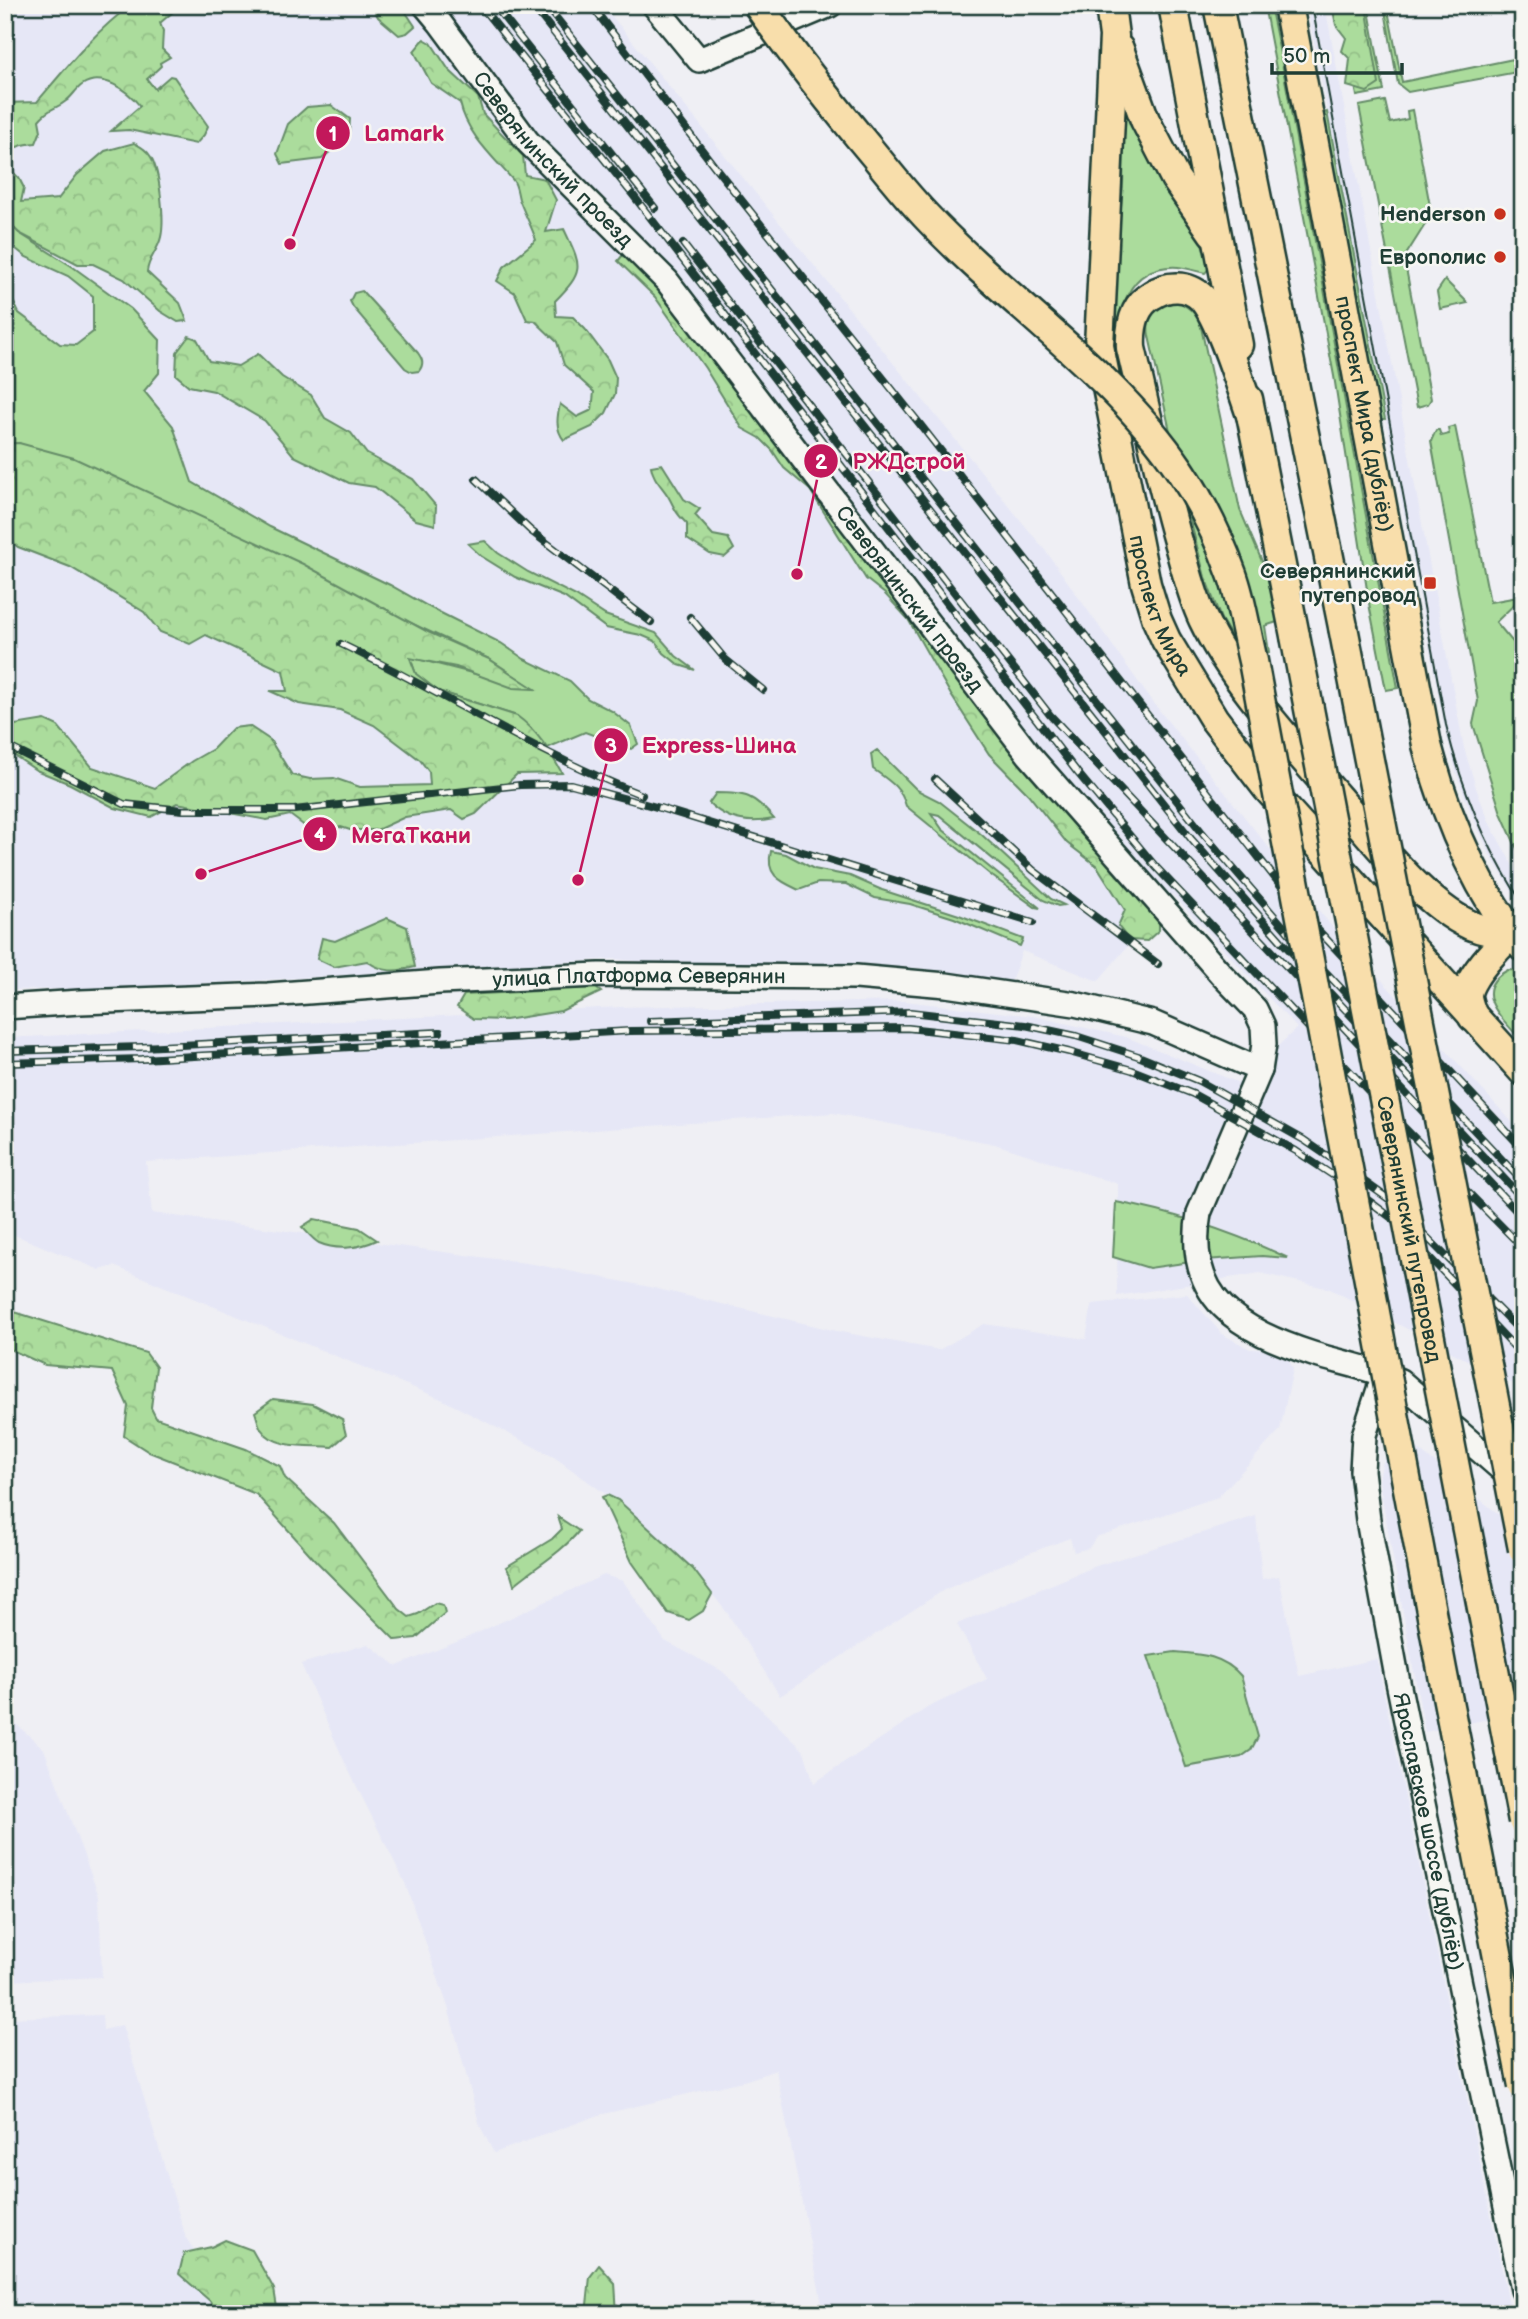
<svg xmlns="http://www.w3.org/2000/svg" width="1528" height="2319" font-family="'Balsamiq Sans',sans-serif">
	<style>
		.built { fill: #e6e7f6 }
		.green { fill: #abdc9c; stroke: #658c68; stroke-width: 2 }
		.forest { fill: url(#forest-crowns); stroke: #658c68; stroke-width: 2 }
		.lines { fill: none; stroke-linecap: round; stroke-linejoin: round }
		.minor-casing { stroke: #1f3d34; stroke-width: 28 }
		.major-casing { stroke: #1f3d34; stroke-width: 33 }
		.minor { stroke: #f6f6f2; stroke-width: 23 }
		.major { stroke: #f8deab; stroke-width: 28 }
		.tram { stroke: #1f3d34; stroke-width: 2 }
		.rail-casing { stroke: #1f3d34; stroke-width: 8 }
		.rail { stroke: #f6f6f2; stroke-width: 5; stroke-dasharray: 16; stroke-linecap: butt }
		.major-bridge-casing { stroke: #1f3d34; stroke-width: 33; stroke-linecap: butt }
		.major-bridge { stroke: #f8deab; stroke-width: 28 }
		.poi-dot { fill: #c8321e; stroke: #f6f6f2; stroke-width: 2.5 }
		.labels { text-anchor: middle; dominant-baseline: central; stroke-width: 5; stroke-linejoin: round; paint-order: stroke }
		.street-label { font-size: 21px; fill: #1f3d34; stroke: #f6f6f2 }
		.poi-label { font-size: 21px; font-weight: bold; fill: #1f3d34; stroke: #f6f6f2; text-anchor: end }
		.leader { fill: none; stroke: #c2185b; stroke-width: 2.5 }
		.callout-dot { fill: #c2185b; stroke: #f6f6f2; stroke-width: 2.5 }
		.mark-label { font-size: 21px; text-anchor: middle; font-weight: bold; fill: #fff }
		.callout-label { font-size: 23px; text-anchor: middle; font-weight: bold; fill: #c2185b; stroke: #f6f6f2; stroke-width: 5; stroke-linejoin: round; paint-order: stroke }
	</style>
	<defs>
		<pattern id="forest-crowns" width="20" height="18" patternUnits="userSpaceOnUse" patternTransform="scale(1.75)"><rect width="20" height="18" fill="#abdc9c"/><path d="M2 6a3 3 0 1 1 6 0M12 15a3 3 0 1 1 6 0" fill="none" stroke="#93be87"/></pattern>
	</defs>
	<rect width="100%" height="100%" fill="#efeff4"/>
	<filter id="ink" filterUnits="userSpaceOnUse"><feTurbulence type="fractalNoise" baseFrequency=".0143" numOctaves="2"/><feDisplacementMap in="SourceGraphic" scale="14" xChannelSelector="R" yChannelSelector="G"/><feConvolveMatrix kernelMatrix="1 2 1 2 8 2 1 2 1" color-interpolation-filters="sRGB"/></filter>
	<g filter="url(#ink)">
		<g class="built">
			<path d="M5,5H603L1048,554L1151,700L1329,923L1523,1134V1389L1330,1289L1260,1273L1117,1296L1118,1184L995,1144L833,1113L146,1162L152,1213L533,1264L645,1286L841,1332L939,1350L984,1324L1086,1339L1092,1304L1187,1294L1222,1334L1250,1349L1284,1350L1293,1369L1280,1430L1218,1497L1096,1537L1089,1548L1074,1552L1070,1538L1024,1555L944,1590L780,1696L728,1614L688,1563L607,1495L554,1457L439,1398L114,1266L100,1270L5,1231V1038L621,1007L904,1001L1033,1016L1126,1037L1239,1083L1297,1028L1172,894L1098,981L1022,951L1010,985L920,968L773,963L687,966L615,959L127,988L5,990Z"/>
			<path d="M1307,5H1325L1464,748L1476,788L1490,824L1523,884V909L1490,855L1470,811L1456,772L1444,725Z"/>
			<path d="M1403,1437L1523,1534V1712L1425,1732L1379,1481L1382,1464L1391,1449Z"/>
			<path d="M1256,1516L1262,1579L1279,1576L1299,1676L1377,1659L1511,2314H824L776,2070L747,2080L599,2115L494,2153L480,2126L448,2007L405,1883L346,1765L301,1664L368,1644L397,1666L464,1639L604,1575L623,1581L665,1641L722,1671L804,1751L814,1783L927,1708L987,1679L957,1624L1096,1566Z"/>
			<path d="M5,1714L44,1749L99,1896L102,1977L5,1981Z"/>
			<path d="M102,2015L103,2030L122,2025L186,2238L237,2314H5V2018Z"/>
		</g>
		<g class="green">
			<path d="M1264,5H1270L1282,63L1398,688L1386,690L1370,609L1334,376Z"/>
			<path d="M1340,5H1368L1384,91L1357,96Z"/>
			<path d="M1384,5H1387L1402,82L1523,57V71L1408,92L1398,84Z"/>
			<path d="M1125,96L1200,236L1209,268L1205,273C1196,271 1187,268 1178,267C1126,264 1118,313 1115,353L1110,326L1123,185Z"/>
			<path d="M1385,101L1390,123L1408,119L1407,111L1412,110L1430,206L1428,220L1404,258L1431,399L1428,404L1417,407L1359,106Z"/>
			<path d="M1327,112L1385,419H1380L1323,113Z"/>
			<path d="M5,219L19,233L73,267L131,309L160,340L159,373L144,391L173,426L192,482L270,527L390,585L431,608L501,643L524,659L570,681L588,699L612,711L631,726L638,744L631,749L585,732L547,748L517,716L438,691L416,674L410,657L534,689L489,659L19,443L5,444V293L10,295L19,313L60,344L76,345L93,332V296L68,276L26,257L5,240Z"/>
			<path d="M1445,280L1468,303L1440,309L1437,292Z"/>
			<path d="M362,291L418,353C423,360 424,364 419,371L412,372L405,368L353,307L350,301L354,293Z"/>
			<path d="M1179,302C1191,309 1197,314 1201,327L1240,510L1264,566L1280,621L1265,626L1269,652L1245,659L1221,619L1205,577L1187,508L1149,336C1145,313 1157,303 1179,302Z"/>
			<path d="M1455,426L1490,602L1523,596L1496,622L1523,654V862L1501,813L1473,724L1478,701L1431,441L1436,430H1439L1441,436L1449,434L1448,428Z"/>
			<path d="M485,541L498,553L528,572L576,596L605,615L656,633L676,656L695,670L679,665L664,653L655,641L641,635L606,628L564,597L515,577L481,556L468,544Z"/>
			<path d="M877,750L917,790L939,801L982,835L1051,899L1064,905L1058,906L1043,900L939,815L931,813L942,829L1040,908L1035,907L992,876L906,806C901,787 888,780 873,769L871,754Z"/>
			<path d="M716,793C746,793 754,795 774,819C750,824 727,821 709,803Z"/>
			<path d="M771,851L786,854L814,869L850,876L882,890L959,915L1023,939L1020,946L954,918L910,904L875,898L846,884L818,883L799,890C780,881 765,875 771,851Z"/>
			<path d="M1508,970L1523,971V1042C1504,1020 1468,991 1508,970Z"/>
			<path d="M1116,1202C1177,1213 1232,1232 1288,1258L1262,1256L1205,1260L1149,1268L1113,1257Z"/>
			<path d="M1175,1652C1200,1654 1223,1655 1241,1676L1258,1737L1251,1750L1241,1757L1186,1767L1148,1656Z"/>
		</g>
		<g class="forest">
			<path d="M131,5H197L174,11L160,23L163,31L162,49L170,57L160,63L161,66L147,79L155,89L170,76L174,77L208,126L204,135L196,144L129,130L111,131L140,106C128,91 102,71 82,85C76,89 72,97 66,101C55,110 50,107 39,120L41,131L36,143C24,144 14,146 6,155L8,167L19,178L24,188L21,202L58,199L77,175L105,151L134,143C141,147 147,150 151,157C160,172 165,220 161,237C158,251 148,258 147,272L180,303L187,321L178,322L160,311L124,279L93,264H78L19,233L5,219V103L37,102C66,68 94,32 131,5Z"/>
			<path d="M372,5H401L415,26L407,33L399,35L378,17Z"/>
			<path d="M1332,5H1363L1367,12L1379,84L1367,92L1347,86L1350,59L1342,51L1346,38L1336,25Z"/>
			<path d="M424,39L431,43L449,70L478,97L483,114L523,156L525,175L545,179L556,200L546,232L564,229C581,266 586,270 555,301L556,316L573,317L585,329L608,360L616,378L615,394L606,413L592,427L564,440C555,429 557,417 560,404L577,417L592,410L594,392L564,365L557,342L535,321L527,320L515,293L497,281L504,267L536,240C531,225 524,213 519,199C517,192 517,184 512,179C492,156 467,134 460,103L431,83L414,51Z"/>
			<path d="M331,105L350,119L349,134L322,159L282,164L277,154L288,124L307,107Z"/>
			<path d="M628,237L964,680L980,711L1159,912V930L1147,941L1129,940L1118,926L1125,910L1097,866L1067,843L1028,794L989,754L951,695L908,619L885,594L866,579L810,490L784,468L772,450L760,438L742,428L705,368L655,297L618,261L627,250Z"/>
			<path d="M189,336L197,339L209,361L238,366L258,354L282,377L311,395L325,418L351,433L367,454L413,479L436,506L435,525L416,520L375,487L349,483L294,456L265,421L214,391L189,386L176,375L177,352Z"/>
			<path d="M19,443L74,458L303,564L428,632L489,659L535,689L513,688L456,667L410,658L416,674L438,691L517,716C537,730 550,752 562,773L517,774L476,814L464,819L451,810L405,817L377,830H350L341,827L310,830L290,815L267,820L177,803L151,817L115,808L70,784L36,770L12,754L5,753V724L9,726L45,720L58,726L92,767L155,788L192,761L213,749L233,728L249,726L270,740L292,775L310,779L334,778L360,787L430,785L429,772L420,760L374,725L340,710L299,704L270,691H287L283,671L206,635L190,644L160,632L144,612L70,567L18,547L5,537V444Z"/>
			<path d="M662,464L684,499L700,509L695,515L713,535L728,538L734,549L725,557L710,554L687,539V524C674,511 676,510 668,496C661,485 653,479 651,466Z"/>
			<path d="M387,918L407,927L415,967C396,972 383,973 367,961L334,967L317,959L322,938L335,941Z"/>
			<path d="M592,985L601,992L561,1011L505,1020L474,1019L457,1007L464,995L557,990Z"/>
			<path d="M314,1219L359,1228L377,1240C360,1248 337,1251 319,1243C313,1240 307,1232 302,1227Z"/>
			<path d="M5,1309L146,1353L156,1367L151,1408L156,1418L246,1449L280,1466L285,1478L334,1523L399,1609L409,1617L418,1614L435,1603L443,1605L445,1613L416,1638L395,1640L316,1561L256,1494L149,1452L124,1436L128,1406L112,1371L45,1365L5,1347Z"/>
			<path d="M273,1399L313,1404L342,1419L346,1435L332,1447C311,1445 275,1450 261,1429C258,1424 257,1417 255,1412Z"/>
			<path d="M607,1495L618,1500L693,1569L712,1594L703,1611L689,1620L668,1613L632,1562L602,1497Z"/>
			<path d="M558,1517L579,1531C561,1553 535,1567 514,1585L511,1575L506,1567L552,1539L562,1529Z"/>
			<path d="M225,2240L252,2250L274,2289L278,2314H216L210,2301L179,2274L184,2253L211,2247Z"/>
			<path d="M599,2265L615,2283L617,2314H586L590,2277Z"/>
		</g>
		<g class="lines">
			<defs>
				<g id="minor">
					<path id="s1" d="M425,5L440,23L528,142L667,281L1029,755L1221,974L1255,1009L1263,1026L1264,1044L1260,1070L1199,1213C1184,1299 1240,1330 1313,1354C1342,1363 1372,1368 1400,1381L1515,1481"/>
					<path d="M654,5L699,60L830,5"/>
					<path id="s2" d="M5,1007L80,1002L268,995L440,982L599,975L856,977L946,985L1075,1004L1153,1023L1260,1070"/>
					<path id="s3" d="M1384,1374L1364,1435L1362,1471L1368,1520L1397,1677L1523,2290"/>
				</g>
				<g id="major">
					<path id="s4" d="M1110,5L1114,36L1099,346L1146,584L1157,620L1166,640L1214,719L1267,788L1523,1071"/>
					<path d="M1173,5L1238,345"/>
					<path d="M1218,5L1343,627"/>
					<path id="s5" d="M1288,5L1427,745C1446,817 1475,888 1523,947"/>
					<path d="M1119,49L1145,120L1175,178L1213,233"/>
					<path d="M1248,399L1295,636"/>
					<path d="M1252,418C1242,390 1220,317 1202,298C1188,284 1167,285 1152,295C1133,306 1130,329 1131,348C1146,411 1159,475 1177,538C1185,565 1191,594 1203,619C1233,682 1292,744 1337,797C1371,836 1423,904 1470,925C1482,930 1498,933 1511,933"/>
					<path d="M1473,1017C1471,1010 1467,1002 1467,995C1468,976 1507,936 1522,926"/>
				</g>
			</defs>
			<use href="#minor" class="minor-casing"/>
			<use href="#major" class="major-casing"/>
			<use href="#minor" class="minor"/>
			<use href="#major" class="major"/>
			<path class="tram" d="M1312,5L1446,725C1462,790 1486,848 1523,904"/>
			<defs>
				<g id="rail">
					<path d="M480,5L633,195L1077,772L1156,867L1380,1103L1523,1248"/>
					<path d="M494,5L655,208"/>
					<path d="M532,5L1192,840L1283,943L1523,1199"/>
					<path d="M546,5L1201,831L1290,934L1523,1182"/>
					<path d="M591,5L715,167L919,423L1303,914L1523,1149"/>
					<path d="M683,244L1050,715L1523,1218"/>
					<path d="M476,479L531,531L651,622"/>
					<path d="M690,617L725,659L763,690"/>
					<path d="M341,644C442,692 537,754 642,795"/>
					<path d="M5,745L124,804L183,810H294L520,785L571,784L660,808L1033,923"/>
					<path d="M935,779L1033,870L1158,964"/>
					<path d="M650,1021L910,1012L1025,1025L1076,1036L1138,1056L1199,1081L1304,1140L1351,1172L1390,1200L1523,1334"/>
					<path d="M5,1051L142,1047L440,1032"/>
					<path d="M5,1063L142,1059L630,1031L908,1028L1017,1040L1069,1052L1132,1070L1193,1094L1296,1151L1352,1188L1393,1219L1523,1356"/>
				</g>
			</defs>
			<use href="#rail" class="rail-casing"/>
			<use href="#rail" class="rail"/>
			<defs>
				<g id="major-bridge">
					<path d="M758,5C794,57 834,107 875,156C891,176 908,197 926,216C1007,302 1114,372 1180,470C1201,501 1219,538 1232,574C1242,601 1246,633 1253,661L1442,1670L1523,2086"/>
					<path d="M1343,627L1523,1549"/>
					<path id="s6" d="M1295,636L1523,1821"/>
				</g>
			</defs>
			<use href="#major-bridge" class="major-bridge-casing"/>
			<use href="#major-bridge" class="major-bridge"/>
		</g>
	</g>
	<g class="poi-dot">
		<circle cx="1500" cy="214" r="7"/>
		<circle cx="1500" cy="257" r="7"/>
		<rect x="1423" y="576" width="14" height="14" rx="3.5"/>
	</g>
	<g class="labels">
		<g class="street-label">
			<text stroke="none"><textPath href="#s1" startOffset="201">Северянинский проезд</textPath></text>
			<text stroke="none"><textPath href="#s5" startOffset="416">проспект Мира (дублёр)</textPath></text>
			<text stroke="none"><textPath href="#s1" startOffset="768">Северянинский проезд</textPath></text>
			<text stroke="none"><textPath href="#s4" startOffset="609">проспект Мира</textPath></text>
			<text stroke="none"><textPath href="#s2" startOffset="635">улица Платформа Северянин</textPath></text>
			<text stroke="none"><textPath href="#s6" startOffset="604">Северянинский путепровод</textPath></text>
			<text stroke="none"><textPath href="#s3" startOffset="467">Ярославское шоссе (дублёр)</textPath></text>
		</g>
		<g class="poi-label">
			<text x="1486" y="214">Henderson</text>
			<text x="1486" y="257">Европолис</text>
			<text x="1416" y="571">Северянинский<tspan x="1416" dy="24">путепровод</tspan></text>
		</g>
	</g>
	<path class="leader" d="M290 244L333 133M797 574L821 461M578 880L611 745M201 874L320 834"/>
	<g class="callout-dot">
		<circle cx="290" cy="244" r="7"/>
		<circle cx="797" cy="574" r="7"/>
		<circle cx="578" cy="880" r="7"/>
		<circle cx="201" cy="874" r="7"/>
		<circle cx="333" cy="133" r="18"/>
		<circle cx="821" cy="461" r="18"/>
		<circle cx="611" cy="745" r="18"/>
		<circle cx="320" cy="834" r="18"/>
	</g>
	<g class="mark-label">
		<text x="333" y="141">1</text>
		<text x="821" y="469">2</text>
		<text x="611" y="753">3</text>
		<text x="320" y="842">4</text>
	</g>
	<g class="callout-label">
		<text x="404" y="141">Lamark</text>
		<text x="909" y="469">РЖДстрой</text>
		<text x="719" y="753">Express-Шина</text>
		<text x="411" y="843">МегаТкани</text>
	</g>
	<rect width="1528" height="2319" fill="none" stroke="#f6f6f2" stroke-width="28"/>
	<rect x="14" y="14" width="1500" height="2291" fill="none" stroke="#1f3d34" stroke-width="2.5" filter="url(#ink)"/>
	<path d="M1272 63v10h130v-10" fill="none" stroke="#1f3d34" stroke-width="3.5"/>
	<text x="1283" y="63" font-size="21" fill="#1f3d34" stroke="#f6f6f2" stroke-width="5" paint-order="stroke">50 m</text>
</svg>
